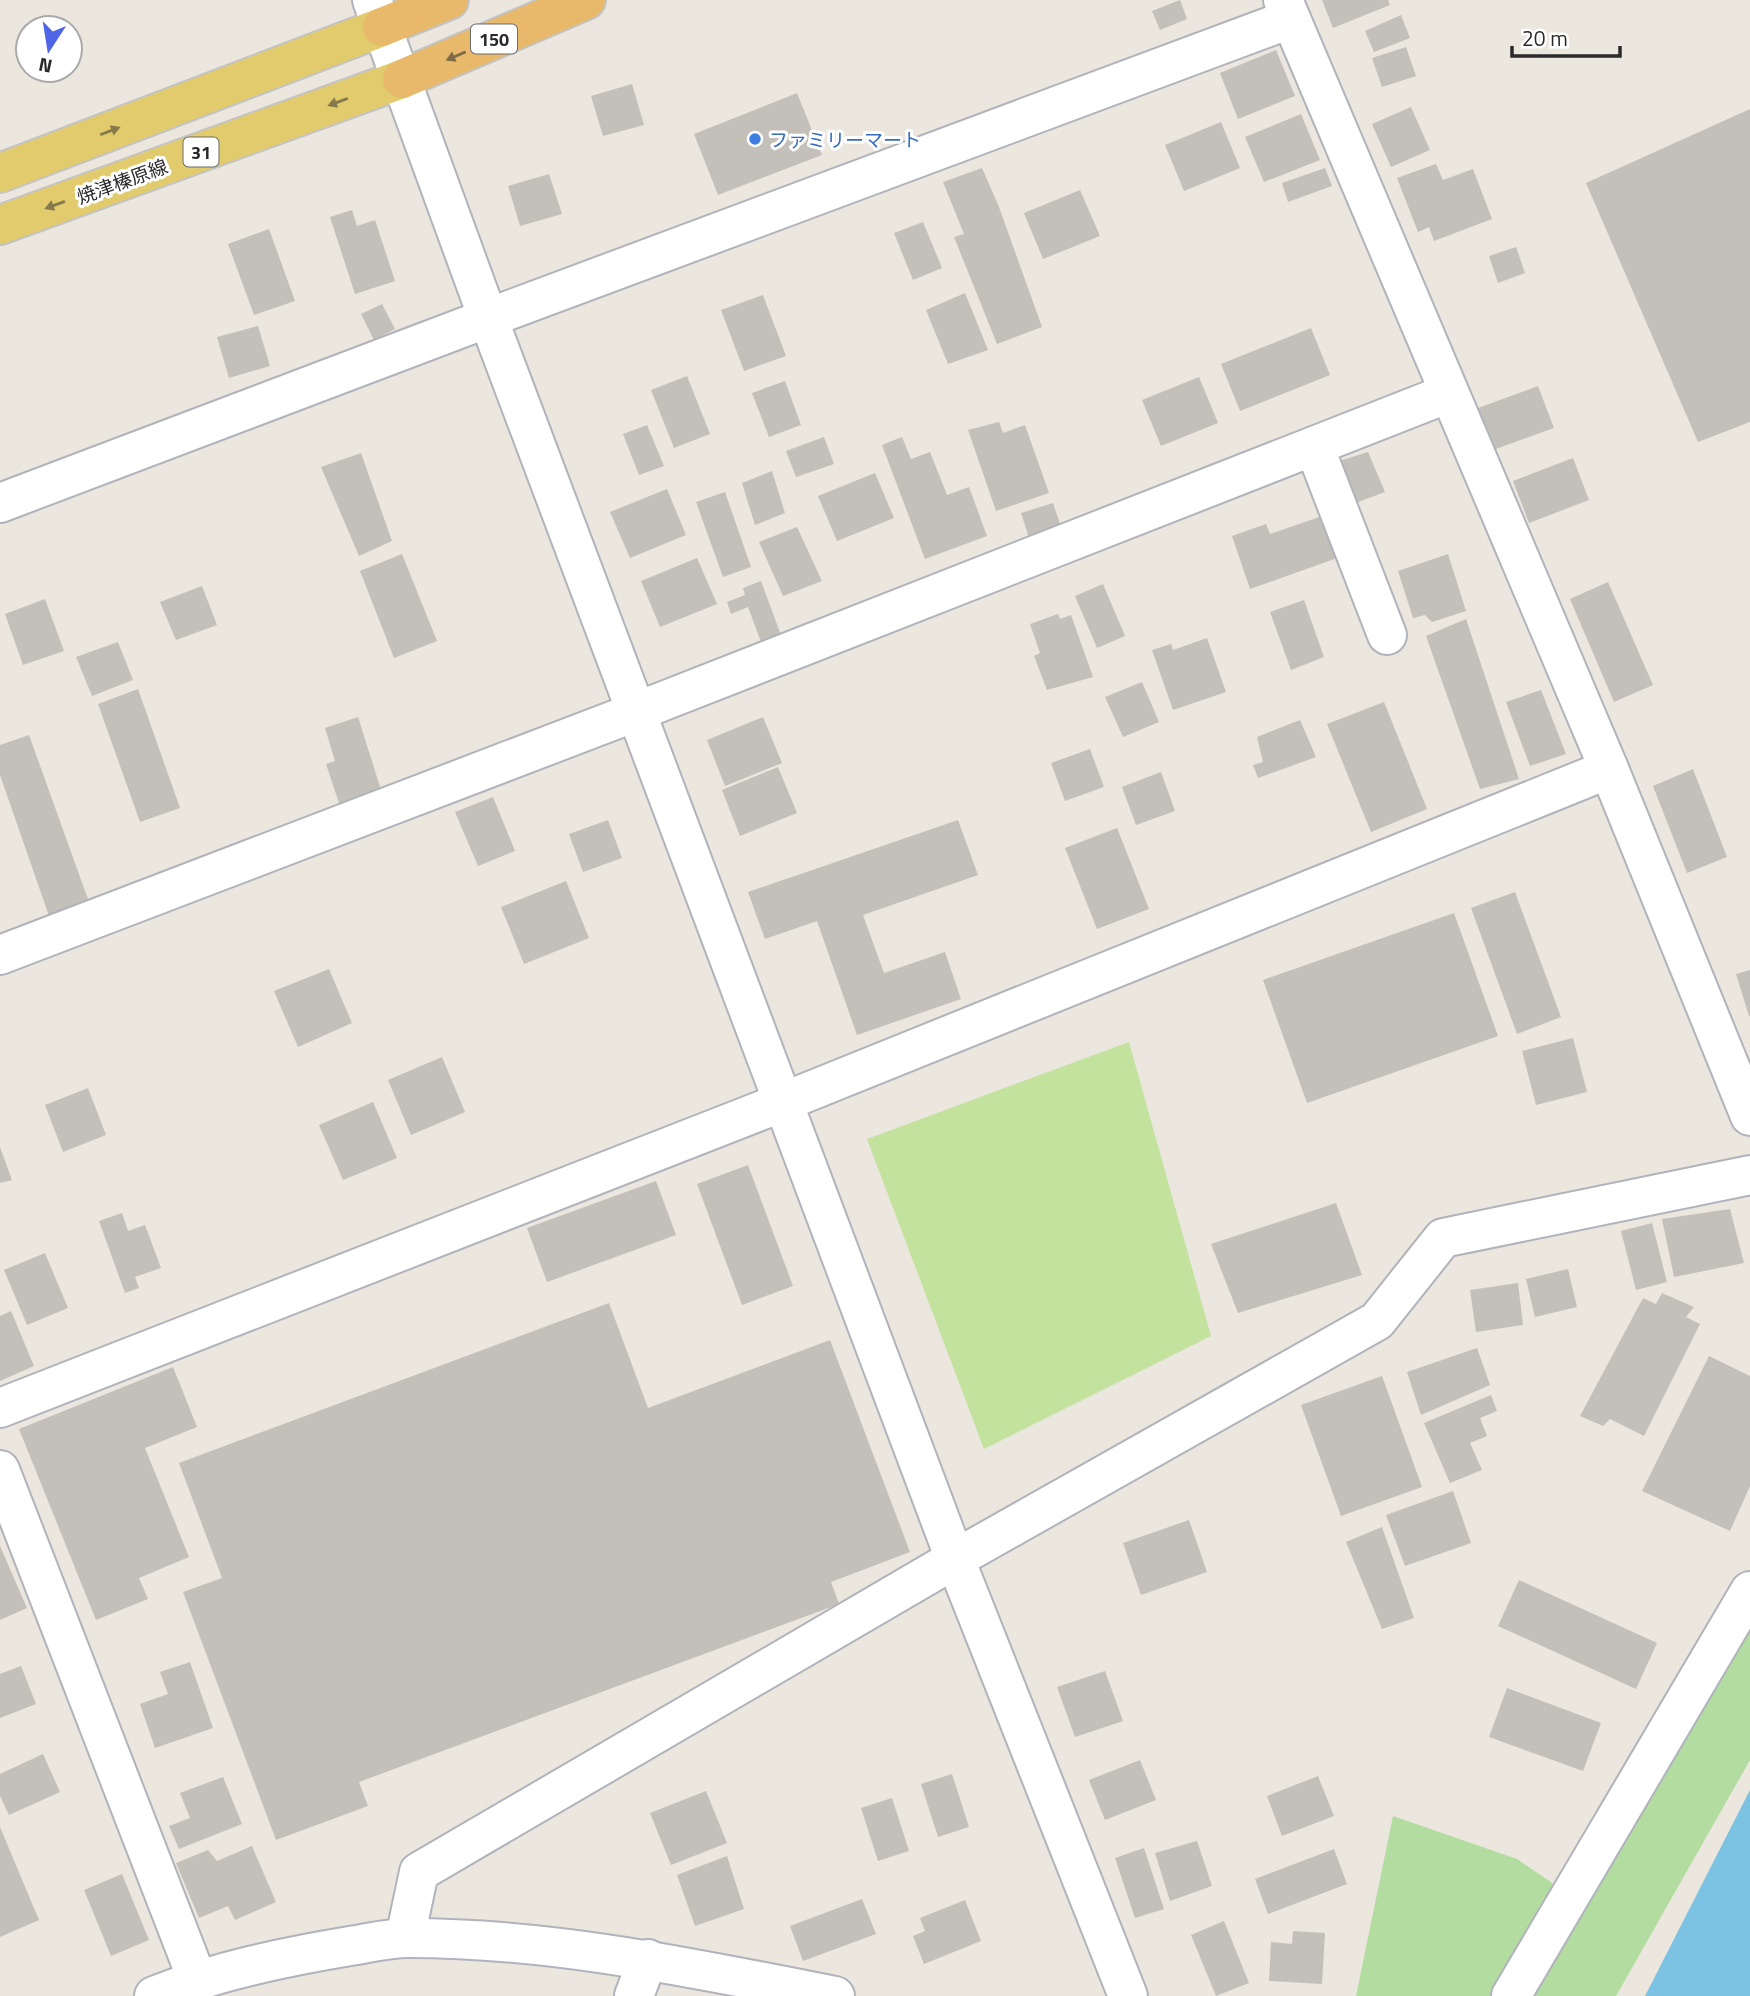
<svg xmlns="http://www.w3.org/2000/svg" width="1750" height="1996" font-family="'Titillium Web','Noto Sans JP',sans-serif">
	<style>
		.green { fill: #b2dca0 }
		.pitch { fill: #c2e29d }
		.water { fill: #7cc2e2 }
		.building { fill: #c3c0ba }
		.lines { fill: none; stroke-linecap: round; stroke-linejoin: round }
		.minor-casing { stroke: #b1b3bc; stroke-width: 42 }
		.tertiary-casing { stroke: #b1b3bc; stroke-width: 42 }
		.primary-casing { stroke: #c3c3c3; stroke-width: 42 }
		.trunk-casing { stroke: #c3c3c3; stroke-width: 42 }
		.minor { stroke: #fff; stroke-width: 38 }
		.tertiary { stroke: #fff; stroke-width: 38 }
		.primary { stroke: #e2cb6c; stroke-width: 38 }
		.trunk { stroke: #e8b96a; stroke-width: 38 }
		.oneway { fill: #7f6a47 }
		.oneway2 { fill: #867a4b }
		.shop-dot { fill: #3f7fe0; stroke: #fff; stroke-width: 2.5 }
		.labels { text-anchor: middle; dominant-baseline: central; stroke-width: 6; stroke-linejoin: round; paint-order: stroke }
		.shield { fill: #fff; stroke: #6a6a6a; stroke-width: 2 }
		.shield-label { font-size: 18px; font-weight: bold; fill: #2a2a2a }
		.shop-label { font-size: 19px; fill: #366cbe; stroke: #fff; text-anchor: start }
		.street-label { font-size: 19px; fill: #2a2a2a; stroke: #fff }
	</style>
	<rect width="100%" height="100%" fill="#ebe6de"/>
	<g class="green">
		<path d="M1750,1611V1760L1616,1996H1533Z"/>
		<path d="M1393,1816L1517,1859L1561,1889L1497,1996H1356Z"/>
	</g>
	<path class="pitch" d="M1129,1042L1211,1336L984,1449L867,1139Z"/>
	<path class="water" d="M1750,1790V1996H1645Z"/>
	<g class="building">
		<path d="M1180,0L1187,19L1160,30L1152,11Z"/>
		<path d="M1322,0H1388L1390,5L1333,28Z"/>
		<path d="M1401,15L1410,38L1374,52L1365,31Z"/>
		<path d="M1406,47L1416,76L1382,87L1372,58Z"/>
		<path d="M1276,50L1295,96L1238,119L1220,73Z"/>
		<path d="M632,84L644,125L603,136L591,96Z"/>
		<path d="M797,93L822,155L718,195L694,134Z"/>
		<path d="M1411,107L1430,150L1391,167L1372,124Z"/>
		<path d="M1750,109V422L1698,442L1586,183Z"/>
		<path d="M1301,114L1320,160L1264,182L1245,137Z"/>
		<path d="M1221,122L1240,168L1184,191L1165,145Z"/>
		<path d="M1436,164L1443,180L1473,169L1492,219L1434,241L1429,227L1418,232L1397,178Z"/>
		<path d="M982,168L999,207L1042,327L997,344L954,237L964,234L943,182Z"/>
		<path d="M1325,168L1332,186L1288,202L1282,183Z"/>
		<path d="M549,174L562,214L520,226L508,186Z"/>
		<path d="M1080,190L1100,236L1043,259L1024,213Z"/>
		<path d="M352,210L357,226L375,220L395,281L355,294L330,217Z"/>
		<path d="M923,222L942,268L913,280L894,233Z"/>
		<path d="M269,229L295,301L254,315L228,244Z"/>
		<path d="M1516,247L1525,273L1498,283L1489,256Z"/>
		<path d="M965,293L988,350L948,364L926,310Z"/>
		<path d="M763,295L786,356L744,371L721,310Z"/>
		<path d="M382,304L395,329L374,340L361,314Z"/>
		<path d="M258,326L270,366L229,378L217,337Z"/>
		<path d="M1311,328L1330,375L1240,411L1221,364Z"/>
		<path d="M687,376L710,434L674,448L651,390Z"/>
		<path d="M1199,377L1218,423L1161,446L1142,400Z"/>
		<path d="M785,381L801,425L769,437L752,393Z"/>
		<path d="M1538,386L1554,428L1493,450L1478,408Z"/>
		<path d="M999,422L1003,433L1025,425L1049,493L996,511L968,430Z"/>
		<path d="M647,425L664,466L639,475L623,434Z"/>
		<path d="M824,437L834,464L796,477L786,451Z"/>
		<path d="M902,437L911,459L930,452L947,495L969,487L987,536L925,559L882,445Z"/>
		<path d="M1368,452L1385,492L1350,505L1336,462Z"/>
		<path d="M361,453L392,541L359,556L321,467Z"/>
		<path d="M1573,458L1589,500L1529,523L1513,481Z"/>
		<path d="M772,471L785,513L755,525L742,483Z"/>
		<path d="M875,473L894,518L837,541L818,496Z"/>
		<path d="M667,489L686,535L630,558L610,512Z"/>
		<path d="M725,492L751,567L723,577L696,502Z"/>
		<path d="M1053,503L1063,533L1031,544L1021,513Z"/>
		<path d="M1325,515L1340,557L1250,589L1232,536L1266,524L1270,534Z"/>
		<path d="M797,527L822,581L783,596L759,542Z"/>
		<path d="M402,554L437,641L394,658L360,571Z"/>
		<path d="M1448,554L1466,611L1432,622L1425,615L1413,618L1398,571Z"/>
		<path d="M697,558L717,604L660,627L641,581Z"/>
		<path d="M761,581L781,635L761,642L748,607L731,614L727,602L745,595L743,588Z"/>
		<path d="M1608,582L1653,685L1614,702L1570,599Z"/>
		<path d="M1103,584L1125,636L1097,648L1075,596Z"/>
		<path d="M202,586L217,625L176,640L160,602Z"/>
		<path d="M45,599L64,651L23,665L5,614Z"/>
		<path d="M1304,600L1324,657L1291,670L1270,612Z"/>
		<path d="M1058,614L1060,619L1071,615L1093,677L1047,690L1034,656L1040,653L1030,624Z"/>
		<path d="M1466,619L1519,779L1480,789L1426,636Z"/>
		<path d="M1207,638L1226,692L1173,710L1152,650L1171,644L1173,650Z"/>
		<path d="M118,642L133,680L92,696L76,657Z"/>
		<path d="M1142,682L1159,722L1123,737L1105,697Z"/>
		<path d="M138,689L180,808L140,822L98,704Z"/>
		<path d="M1541,690L1566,754L1530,766L1506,702Z"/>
		<path d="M1384,702L1427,809L1371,832L1327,724Z"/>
		<path d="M358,717L382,793L340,806L326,764L335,761L325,728Z"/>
		<path d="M763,717L782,763L725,786L707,740Z"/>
		<path d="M1300,720L1316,757L1258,778L1253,765L1263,762L1257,737Z"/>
		<path d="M29,735L89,902L49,916L0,775V745Z"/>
		<path d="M1090,749L1104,787L1065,801L1051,763Z"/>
		<path d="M778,767L797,813L740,836L722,790Z"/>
		<path d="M1693,769L1727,857L1687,873L1653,786Z"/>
		<path d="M1161,772L1175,811L1136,825L1122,787Z"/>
		<path d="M493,797L515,851L478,866L455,812Z"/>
		<path d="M608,820L622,858L583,872L569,834Z"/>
		<path d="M958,820L978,875L863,915L884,973L945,952L961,999L857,1035L817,921L765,939L748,892Z"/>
		<path d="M1117,828L1149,909L1097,929L1065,848Z"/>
		<path d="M566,881L589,938L524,964L501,907Z"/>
		<path d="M1515,892L1561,1017L1517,1034L1471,908Z"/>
		<path d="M1454,913L1498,1036L1307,1103L1263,980Z"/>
		<path d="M329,969L352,1023L298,1047L274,991Z"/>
		<path d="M1750,970V1016H1749L1736,974Z"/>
		<path d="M1573,1038L1587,1092L1536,1105L1522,1051Z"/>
		<path d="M442,1057L465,1112L411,1135L388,1080Z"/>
		<path d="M88,1088L106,1135L63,1152L45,1105Z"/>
		<path d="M373,1102L397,1158L343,1180L319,1125Z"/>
		<path d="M0,1147L12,1180L0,1183Z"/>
		<path d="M748,1165L793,1286L742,1305L697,1184Z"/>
		<path d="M656,1181L676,1235L547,1282L527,1228Z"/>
		<path d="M1336,1203L1362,1275L1238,1313L1211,1244Z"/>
		<path d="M1730,1209L1744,1263L1674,1277L1662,1219Z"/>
		<path d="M122,1213L128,1231L145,1225L161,1268L135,1277L139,1288L125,1293L99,1221Z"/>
		<path d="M1652,1223L1667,1282L1636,1290L1621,1231Z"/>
		<path d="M45,1253L68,1308L27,1325L4,1270Z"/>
		<path d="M1568,1269L1577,1307L1535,1317L1526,1279Z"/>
		<path d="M1518,1283L1523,1325L1476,1332L1470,1290Z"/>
		<path d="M1662,1293L1694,1307L1686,1317L1700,1324L1644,1436L1610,1419L1603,1426L1580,1416L1643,1298L1656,1304Z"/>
		<path d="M609,1303L648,1408L830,1340L910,1552L831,1582L839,1604L359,1782L368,1806L276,1840L183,1592L222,1578L179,1463Z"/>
		<path d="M11,1311L34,1366L0,1381V1316Z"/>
		<path d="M1477,1348L1490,1385L1421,1415L1407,1372Z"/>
		<path d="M1709,1356L1750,1376V1486L1730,1531L1642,1491Z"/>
		<path d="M173,1367L197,1427L145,1448L189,1557L139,1578L148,1599L96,1620L19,1429Z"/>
		<path d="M1382,1376L1422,1487L1341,1516L1301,1405Z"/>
		<path d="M1491,1395L1497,1411L1480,1418L1487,1436L1470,1443L1482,1470L1450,1483L1424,1423Z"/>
		<path d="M1453,1491L1471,1543L1405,1566L1386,1515Z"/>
		<path d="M1189,1520L1207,1572L1141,1595L1123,1543Z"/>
		<path d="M1382,1527L1414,1618L1382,1629L1346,1542Z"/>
		<path d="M0,1546L27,1608L0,1620Z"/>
		<path d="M1519,1580L1657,1643L1636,1689L1498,1626Z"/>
		<path d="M190,1662L213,1728L155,1748L140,1704L168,1694L160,1672Z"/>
		<path d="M21,1666L36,1704L0,1718V1674Z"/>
		<path d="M1105,1671L1123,1721L1075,1737L1057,1687Z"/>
		<path d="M1507,1688L1601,1723L1583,1771L1489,1737Z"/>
		<path d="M43,1754L60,1792L9,1815L0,1796V1774Z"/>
		<path d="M1140,1760L1156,1800L1105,1820L1089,1780Z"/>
		<path d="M952,1774L969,1827L938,1837L921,1784Z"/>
		<path d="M1318,1776L1334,1816L1282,1836L1267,1796Z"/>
		<path d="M223,1777L242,1824L179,1849L169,1826L190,1818L180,1793Z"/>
		<path d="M706,1791L727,1843L671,1865L650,1813Z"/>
		<path d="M892,1798L909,1851L878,1861L861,1808Z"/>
		<path d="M0,1827L39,1920L0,1937Z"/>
		<path d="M1197,1841L1212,1886L1170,1901L1155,1853Z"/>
		<path d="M252,1846L276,1902L235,1920L228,1906L199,1918L176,1863L208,1850L217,1861Z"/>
		<path d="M1144,1848L1164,1909L1135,1918L1115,1858Z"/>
		<path d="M1334,1849L1347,1884L1268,1914L1255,1879Z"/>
		<path d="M727,1856L744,1909L695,1926L677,1875Z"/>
		<path d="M122,1874L149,1940L111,1956L84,1890Z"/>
		<path d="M862,1899L876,1934L803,1961L790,1926Z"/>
		<path d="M965,1900L981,1941L924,1964L913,1936L925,1931L920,1918Z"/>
		<path d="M1224,1921L1249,1983L1216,1996L1191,1935Z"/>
		<path d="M1293,1931L1325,1933L1322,1984L1269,1981L1271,1942L1292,1944Z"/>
	</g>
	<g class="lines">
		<defs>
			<g id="minor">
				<path d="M1314,446L1387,635"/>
				<path d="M0,955L638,711L1449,393"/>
				<path d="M0,1408L783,1102L1609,769"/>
				<path d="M0,1470L197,1979"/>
				<path d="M405,1938L419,1872L955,1559L1377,1321L1443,1238L1750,1175"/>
				<path d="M634,1996L648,1959"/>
			</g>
			<g id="tertiary">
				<path d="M372,0L488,318L955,1559L1128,1996"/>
				<path d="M1283,0L1609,769L1750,1116"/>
				<path d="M0,503L488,318L1290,19"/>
				<path d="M154,1996C217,1971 284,1957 350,1946C369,1943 389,1938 408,1938C553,1938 693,1968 835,1996"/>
				<path d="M1511,1996L1750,1591"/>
			</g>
			<g id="primary">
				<path d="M0,173L382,27"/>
				<path d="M0,225L402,79"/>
			</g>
			<g id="trunk">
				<path d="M382,27L449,0"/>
				<path d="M402,79L586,0"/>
			</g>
		</defs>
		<use href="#minor" class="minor-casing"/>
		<use href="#tertiary" class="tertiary-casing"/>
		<use href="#primary" class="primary-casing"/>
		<use href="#trunk" class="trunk-casing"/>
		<use href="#minor" class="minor"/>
		<use href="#tertiary" class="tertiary"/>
		<use href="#primary" class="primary"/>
		<use href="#trunk" class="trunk"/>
	</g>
	<defs><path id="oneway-solid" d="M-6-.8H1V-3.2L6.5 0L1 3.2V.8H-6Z" transform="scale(1.75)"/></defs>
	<use class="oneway" href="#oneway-solid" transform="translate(456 56) rotate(157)"/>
	<g class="oneway2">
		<use href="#oneway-solid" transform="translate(338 102) rotate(160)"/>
		<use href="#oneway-solid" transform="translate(110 131) rotate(-21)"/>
		<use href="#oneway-solid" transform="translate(55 205) rotate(160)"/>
	</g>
	<circle class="shop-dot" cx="755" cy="139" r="7"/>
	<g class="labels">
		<g class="shield">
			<rect x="471" y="24.5" width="46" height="29" rx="5"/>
			<rect x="183.5" y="137.5" width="35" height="29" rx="5"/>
		</g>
		<g class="shield-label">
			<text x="494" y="39">150</text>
			<text x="201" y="152">31</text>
		</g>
		<g class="shop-label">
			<text x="769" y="139">ファミリーマート</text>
		</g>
		<g class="street-label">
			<text transform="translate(122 181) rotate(-20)">焼津榛原線</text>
		</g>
	</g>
	<g transform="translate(49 49) rotate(192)"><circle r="33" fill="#ffffff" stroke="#aaaaaa" stroke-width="2"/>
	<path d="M0-5L12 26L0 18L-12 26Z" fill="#4f65e7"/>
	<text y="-10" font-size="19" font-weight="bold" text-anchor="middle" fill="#2a2a2a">N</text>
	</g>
	<path d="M1512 46v10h108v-10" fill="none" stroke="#2a2a2a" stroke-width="3.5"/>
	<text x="1522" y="46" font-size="21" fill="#2a2a2a" stroke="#ffffff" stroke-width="5" paint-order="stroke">20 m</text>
</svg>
